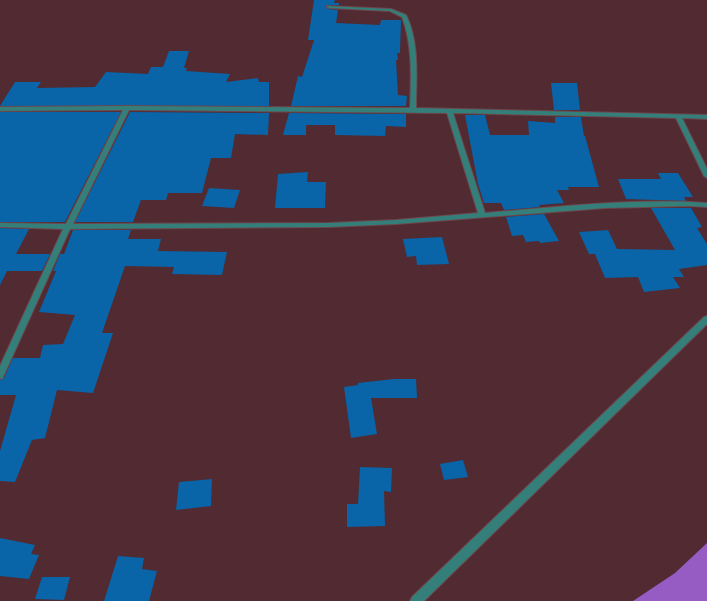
<svg xmlns="http://www.w3.org/2000/svg" width="707" height="601" font-family="Signika,sans-serif">
	<style>
		.water { fill: #975bc4 }
		.building { fill: #0964a8 }
		.lines { fill: none; stroke-linecap: round; stroke-linejoin: round }
		.street-casing { stroke: #6d474e; stroke-width: 2 }
		.street { fill: #347f79; fill-rule: evenodd }
	</style>
	<rect width="100%" height="100%" fill="#522a31"/>
	<path class="water" d="M707,543V601H633L675,573Z"/>
	<g class="building">
		<path d="M314,0H335L334,3H339V5L326,6L328,9L338,10L336,23L380,25L381,20H401L400,53H397L398,60H396L398,95L407,96L406,106H291L298,76L302,77L314,40H308Z"/>
		<path d="M169,51H189L184,68H187L186,71L230,74L226,82L258,78L259,82H269V106H0L15,82H41L37,88L95,87L106,72L148,74L151,67H163Z"/>
		<path d="M551,83H577L580,110H554Z"/>
		<path d="M0,112H121L65,222H0Z"/>
		<path d="M130,112L269,113L268,135L235,134L231,158H211L202,193H168L166,200H141L133,222H75Z"/>
		<path d="M289,113L406,114V127L386,126L385,136L335,135V125H306V135H283Z"/>
		<path d="M465,115H485L490,135H529L528,121L555,123V117H581L584,136H585L599,187H568L569,190H557L564,203L539,205L540,207L504,210L501,203H484L478,184Z"/>
		<path d="M308,172L307,182H326L325,208H275L278,174Z"/>
		<path d="M658,173H678L693,197H684L686,201L626,199L618,179H661Z"/>
		<path d="M209,188L240,190L234,208L202,206Z"/>
		<path d="M651,208H691L702,227L697,228L707,244V265L679,269L684,277H673L680,288L644,292L638,277L605,278L595,254H589L579,232L608,230L617,249L675,250Z"/>
		<path d="M544,214L559,241L540,243L539,241L526,242L523,235L512,236L506,217Z"/>
		<path d="M0,228L29,229L16,254H50L42,271H7L0,285Z"/>
		<path d="M73,230H131L128,239H161L158,251L227,252L222,275L172,274L174,267L125,266L102,333H113L93,393L57,390L45,438L32,440L15,482L0,481V451L16,395H0V380L4,378L13,358H40L43,345L63,344L75,315L39,312L56,271H53L60,254H64Z"/>
		<path d="M442,237L449,264L417,265L416,256L407,257L403,239Z"/>
		<path d="M394,379H416L417,398H371L377,434L351,438L344,387L358,385V383Z"/>
		<path d="M463,460L468,477L444,480L440,464Z"/>
		<path d="M360,467L392,468L391,492L384,491L385,526L347,527V504H358Z"/>
		<path d="M212,479L211,506L176,510L179,482Z"/>
		<path d="M0,538L35,545L31,554L39,555L29,579L0,576Z"/>
		<path d="M118,556L144,558L142,569L157,571L149,601H104Z"/>
		<path d="M42,577H70L64,600L35,599Z"/>
	</g>
	<g class="lines">
		<defs>
			<g id="street">
				<path d="M327,6L391,9L406,15C420,43 416,78 416,108L707,115V119L682,118L707,169V178L704,176L676,118L453,113L485,213C558,207 633,198 707,203V207L690,206L605,208L396,224L329,227L70,229L4,375L3,378L0,379V366L63,229L0,227V223L66,224L123,110L0,111V107L127,106L410,108C411,78 413,46 402,17L390,11L329,8L327,7ZM129,110L447,113L478,213L396,220L329,223L73,224Z"/>
				<path d="M707,316V324L424,601H410L412,597L704,317Z"/>
			</g>
		</defs>
		<use href="#street" class="street-casing"/>
		<use href="#street" class="street"/>
	</g>
</svg>
